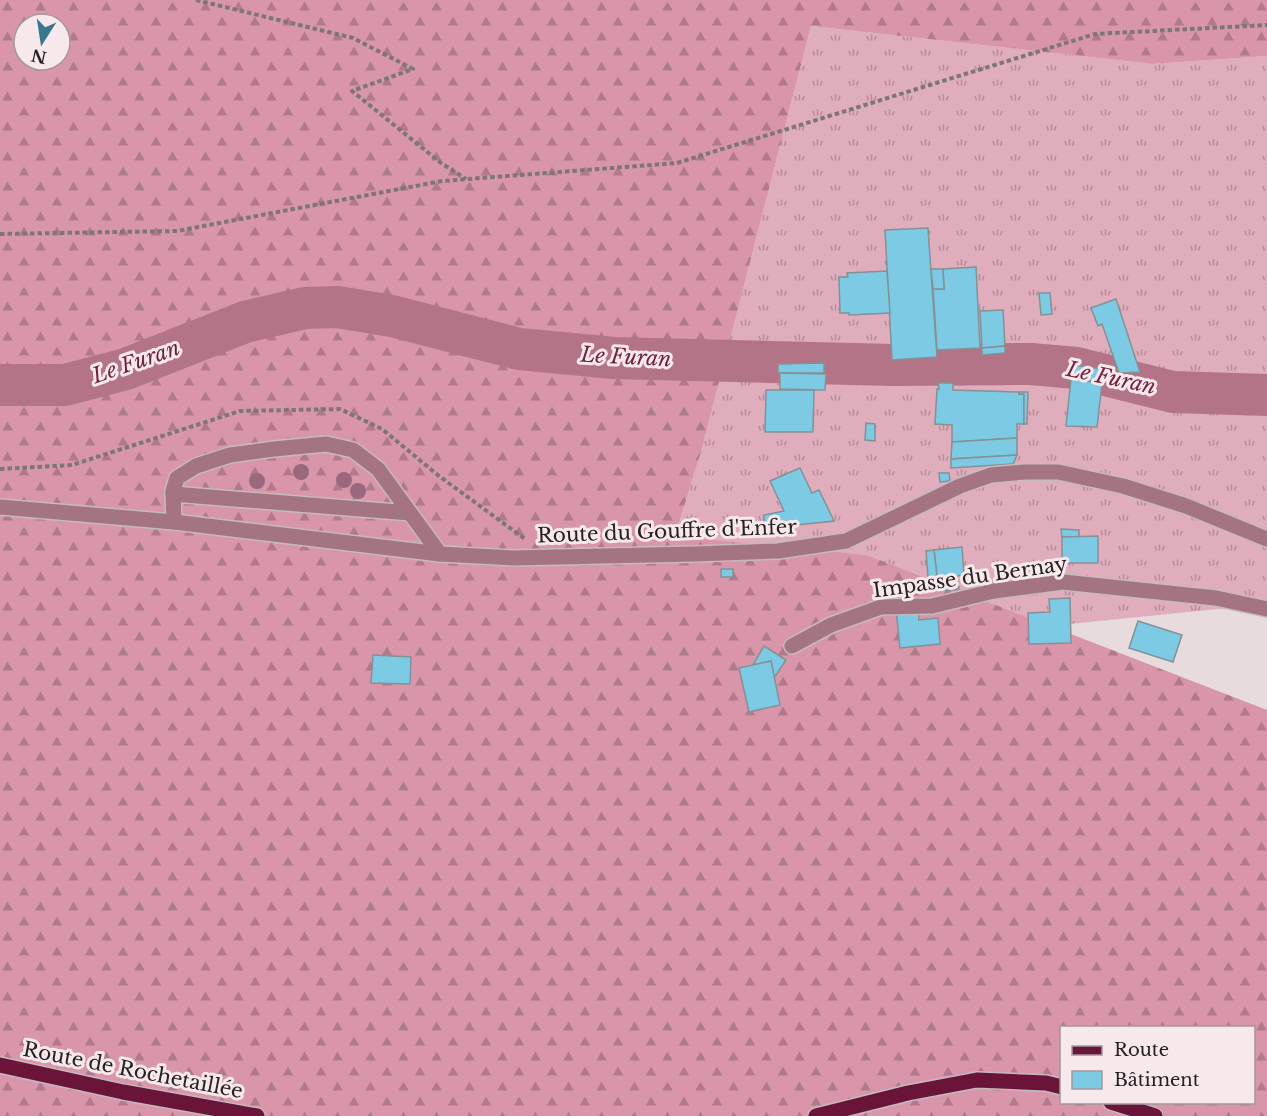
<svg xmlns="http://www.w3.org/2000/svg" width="1267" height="1116" font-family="'Libre Baskerville',serif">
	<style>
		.grass { fill: url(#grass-tufts) }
		.forest { fill: url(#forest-firs); fill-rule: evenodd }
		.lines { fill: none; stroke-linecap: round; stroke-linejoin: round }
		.river { stroke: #b47487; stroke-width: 42 }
		.building { fill: #7dcae4; stroke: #849195; stroke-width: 1.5 }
		.minor-casing { stroke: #c5babc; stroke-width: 18 }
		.major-casing { stroke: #c5babc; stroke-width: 18 }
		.path { stroke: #7e7577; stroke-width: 4; stroke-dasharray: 4.5 3; stroke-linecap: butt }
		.minor { stroke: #a57482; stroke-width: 15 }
		.major { stroke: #6a1439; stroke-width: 15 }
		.tree { fill: #99687d }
		.labels { text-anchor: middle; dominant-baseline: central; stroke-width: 6; stroke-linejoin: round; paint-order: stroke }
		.street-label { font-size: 20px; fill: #262123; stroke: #f6e8eb }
		.water-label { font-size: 21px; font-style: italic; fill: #702241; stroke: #f6e8eb }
	</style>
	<defs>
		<pattern id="grass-tufts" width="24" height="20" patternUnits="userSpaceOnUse" patternTransform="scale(1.5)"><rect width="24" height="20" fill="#e0adbc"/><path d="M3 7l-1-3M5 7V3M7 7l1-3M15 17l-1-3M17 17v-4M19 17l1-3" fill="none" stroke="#b58c98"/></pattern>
		<pattern id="forest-firs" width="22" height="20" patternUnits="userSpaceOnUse" patternTransform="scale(1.5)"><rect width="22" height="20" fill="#d996aa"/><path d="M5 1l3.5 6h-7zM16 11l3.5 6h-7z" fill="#b07a8a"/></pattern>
	</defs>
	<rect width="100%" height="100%" fill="#e8dbde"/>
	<path class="grass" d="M811,26L1153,64L1267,56V604L1050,626L867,555L675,537L701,452Z"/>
	<path class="forest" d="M0,0H1267V56L1153,64L811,26L701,452L675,536L867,555L1267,710V1116H0ZM24,24H60V60H24ZM1062,1028H1254V1102H1062Z"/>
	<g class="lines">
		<path class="river" d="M0,385H65L126,369L245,322L305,308L337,307L392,316L519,349L614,358L894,365L1031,364L1077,368L1173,392L1267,395"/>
	</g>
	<g class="building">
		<path d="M928,228L937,357L892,360L885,230Z"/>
		<path d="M976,267L980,348L937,350L933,289H944L943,269Z"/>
		<path d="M931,269H943L944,289H933Z"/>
		<path d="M887,271L890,313L849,315V313H840L839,277H848L847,273Z"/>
		<path d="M1039,293H1050L1052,314L1041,315Z"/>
		<path d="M1116,299L1140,372L1119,373L1102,324L1098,326L1091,308Z"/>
		<path d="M1003,310L1005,346L982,348L980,311Z"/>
		<path d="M1005,346V353L982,355V348Z"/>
		<path d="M824,363V373H778V364Z"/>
		<path d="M1072,365L1103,369L1102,382L1071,378Z"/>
		<path d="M780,373L826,374L825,390L780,389Z"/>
		<path d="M1071,379L1102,383L1097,427L1066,426Z"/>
		<path d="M938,383H953V390L1019,392V394H1024V424H1017V438L952,442V425L935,424L937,389H939Z"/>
		<path d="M766,390H814L813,432H765Z"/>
		<path d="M1019,392H1028L1027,424H1024V394H1019Z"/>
		<path d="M866,423L875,424V441L865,440Z"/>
		<path d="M1017,438V455L951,459L952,442Z"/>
		<path d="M1017,455L1013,464L951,468V459Z"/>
		<path d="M800,468L812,493L819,490L834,521L787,526V522L764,523V515L784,511L770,481Z"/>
		<path d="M939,473H949L950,481L940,482Z"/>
		<path d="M1061,529L1079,530V537H1062Z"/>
		<path d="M1098,536V563H1062V537Z"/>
		<path d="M962,547L964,575L957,576L959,589L929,592L928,577H937L934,550Z"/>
		<path d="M934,550L937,577H928L926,551Z"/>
		<rect x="721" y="569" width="12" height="8"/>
		<path d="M1070,598L1071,643L1029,644L1028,613L1050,612L1049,599Z"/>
		<path d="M918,607L919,620L938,618L940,644L900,648L896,609Z"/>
		<path d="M1138,621L1182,635L1173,662L1129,648Z"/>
		<path d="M764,646L786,660L774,678L771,661L753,665Z"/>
		<path d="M373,655L411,657L410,684L371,683Z"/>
		<path d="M771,661L780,705L749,712L739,668Z"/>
	</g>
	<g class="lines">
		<defs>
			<g id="minor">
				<path d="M173,494L410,513"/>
				<path d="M0,507L174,522L440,554L513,558L694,554L778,551L846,541L960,486L991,475L1025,472H1058L1123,486L1186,506L1267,539"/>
				<path d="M174,522L173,491L177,478L196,466L230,455L274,449L326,444L353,450L378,469L440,554"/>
				<path d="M792,646L831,625L881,607L932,606L994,591L1063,582L1216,598L1267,609"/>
			</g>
			<g id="major">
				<path d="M0,1065L123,1092L257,1116"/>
				<path d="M1111,1102L1155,1116"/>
				<path d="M816,1116L908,1093L977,1080L1046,1083L1062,1087"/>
			</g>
		</defs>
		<use href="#minor" class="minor-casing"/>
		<use href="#major" class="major-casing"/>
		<g class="path">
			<path d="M196,0L353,38L413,69L352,91L441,163L466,179"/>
			<path d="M0,234L177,231L442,181L677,163L1095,34L1267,25"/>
			<path d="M0,469L72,465L240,411L340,409L382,429L439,476L525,539"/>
		</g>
		<use href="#minor" class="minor"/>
		<use href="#major" class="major"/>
	</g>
	<g class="tree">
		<circle cx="301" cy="472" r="8"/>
		<circle cx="344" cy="480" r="8"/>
		<circle cx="257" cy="481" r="8"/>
		<circle cx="358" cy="491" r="8"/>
	</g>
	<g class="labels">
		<g class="street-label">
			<text transform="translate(667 531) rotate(-2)">Route du Gouffre d'Enfer</text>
			<text transform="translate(970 577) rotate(-8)">Impasse du Bernay</text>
			<text transform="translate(133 1070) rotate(11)">Route de Rochetaillée</text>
		</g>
		<g class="water-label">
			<text transform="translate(626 357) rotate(3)">Le Furan</text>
			<text transform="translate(136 362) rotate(-19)">Le Furan</text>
			<text transform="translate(1111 378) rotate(12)">Le Furan</text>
		</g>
	</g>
	<rect x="1060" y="1026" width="195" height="78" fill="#f6e8eb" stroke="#a3989b" stroke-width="1.5"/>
	<rect x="1072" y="1046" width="30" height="9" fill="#6a1439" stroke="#a3989b" stroke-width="1.5"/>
	<text x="1114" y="1056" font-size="18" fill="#262123">Route</text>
	<rect x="1072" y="1071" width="30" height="18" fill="#7dcae4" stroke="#a3989b" stroke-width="1.5"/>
	<text x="1114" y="1086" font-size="18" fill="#262123">Bâtiment</text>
	<g transform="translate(42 42) rotate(192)"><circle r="28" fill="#f6e8eb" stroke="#a3989b" stroke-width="1.5"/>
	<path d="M0-4.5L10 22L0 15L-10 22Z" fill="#39788c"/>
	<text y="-9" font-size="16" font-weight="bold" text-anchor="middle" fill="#262123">N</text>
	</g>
</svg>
